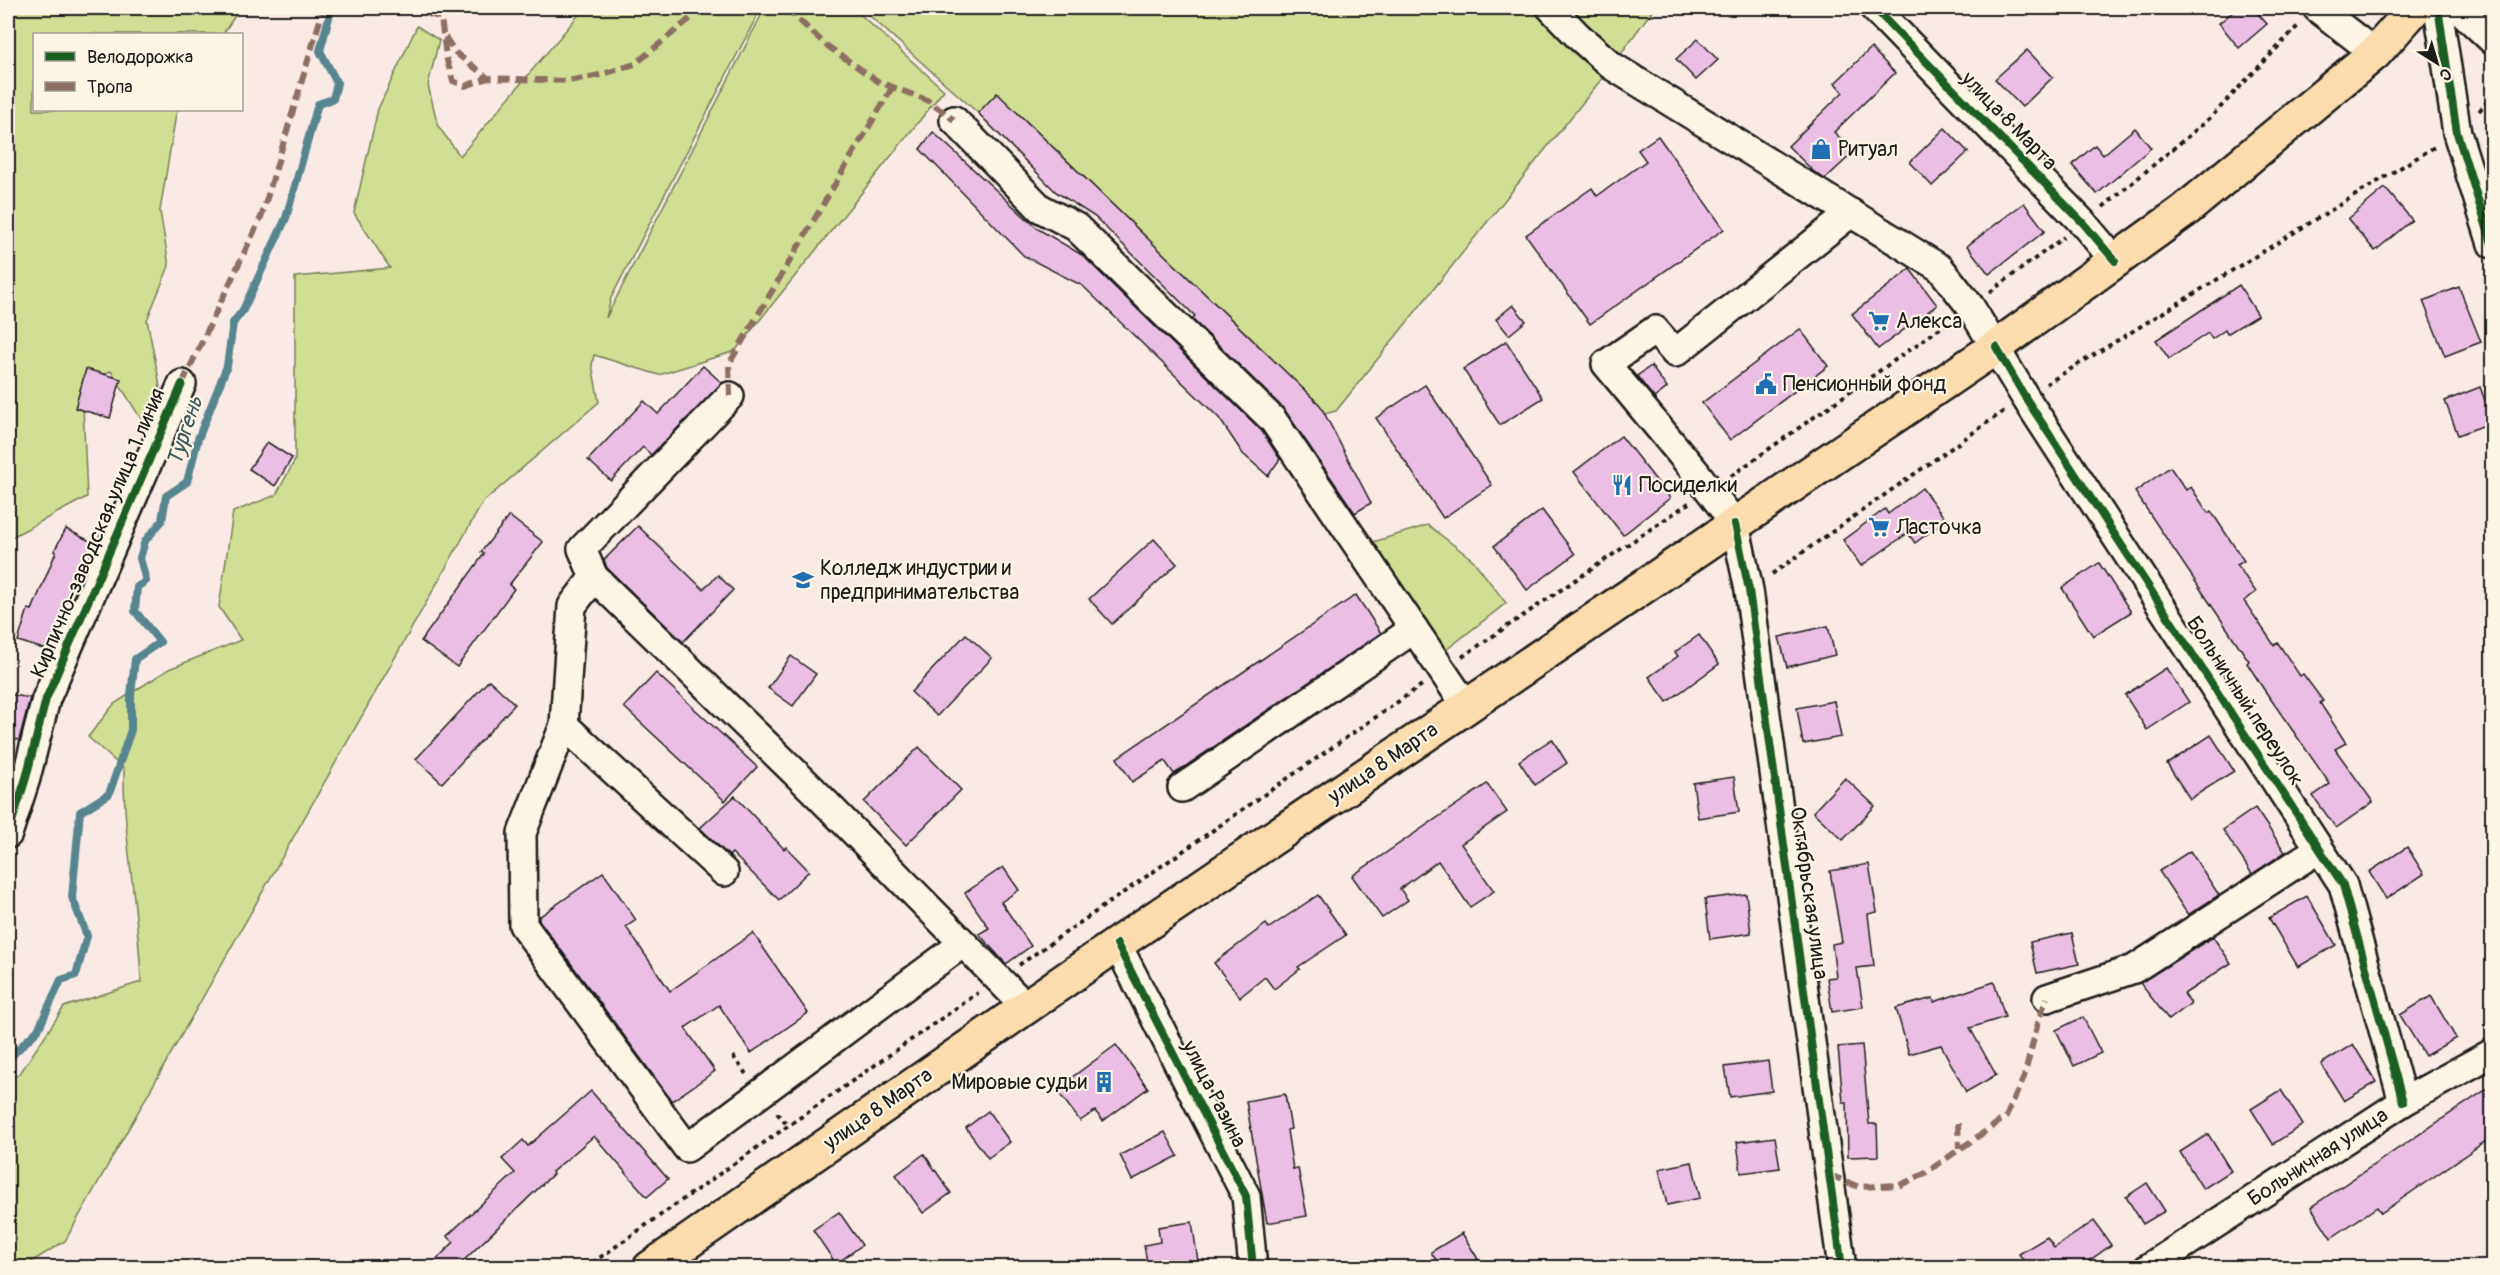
<svg xmlns="http://www.w3.org/2000/svg" width="2500" height="1275" font-family="Pangolin,sans-serif">
	<style>
		.green { fill: #d0df93; stroke: #767e58; stroke-width: 1.5 }
		.lines { fill: none; stroke-linecap: round; stroke-linejoin: round }
		.stream { stroke: #578590; stroke-width: 8 }
		.building { fill: #ebbfe4; stroke: #1c1c1c; stroke-width: 1.5 }
		.minor-casing { stroke: #1c1c1c; stroke-width: 32 }
		.major-casing { stroke: #1c1c1c; stroke-width: 38 }
		.path { stroke: #1c1c1c; stroke-width: 4; stroke-dasharray: 4.5 4.5; stroke-linecap: butt }
		.minor { stroke: #fcf5e5; stroke-width: 27 }
		.major { stroke: #fcdcac; stroke-width: 33 }
		.quiet { stroke: #8d6e63; stroke-width: 6; stroke-dasharray: 12 6; stroke-linecap: butt }
		.cycleway-casing { stroke: #fcf5e5; stroke-width: 11 }
		.cycleway { stroke: #1b5e20; stroke-width: 8 }
		.labels { text-anchor: middle; dominant-baseline: central; stroke-width: 4.5; stroke-linejoin: round; paint-order: stroke }
		.street-label { font-size: 21px; fill: #1c1c1c; stroke: #fcf5e5 }
		.poi-label { font-size: 21px; fill: #1c1c1c; stroke: #fcf5e5; text-anchor: start }
		.water-label { font-size: 22px; font-style: italic; fill: #3f5960; stroke: #fcf5e5 }
	</style>
	<rect width="100%" height="100%" fill="#f9eae5"/>
	<filter id="ink" filterUnits="userSpaceOnUse"><feTurbulence type="fractalNoise" baseFrequency=".0167" numOctaves="2"/><feDisplacementMap in="SourceGraphic" scale="12" xChannelSelector="R" yChannelSelector="G"/><feConvolveMatrix kernelMatrix="1 2 1 2 8 2 1 2 1" color-interpolation-filters="sRGB"/></filter>
	<g filter="url(#ink)">
		<g class="green">
			<path d="M8,8H240L223,34H34V110H178L176,114L160,211L169,266L147,320L159,380L163,416L141,419L111,371L82,383L87,497L8,539V135L14,141Z"/>
			<path d="M589,8H761L611,298L606,318L765,8H853L944,90L735,351L659,375L594,355L592,365L599,402L483,502L65,1241L23,1267H8V1082L21,1072L64,1007L141,982C139,911 123,840 124,769L88,737L114,704L169,669L241,640L219,607L233,512L276,495L295,460V277L390,268L354,213L378,109L417,26L439,40L428,85L438,126L460,156L581,12Z"/>
			<path d="M861,8H1654L1612,66L1336,411L1324,414L978,113Z"/>
			<path d="M1428,525L1473,560L1506,603L1446,650L1395,590L1370,543Z"/>
		</g>
		<g class="lines">
			<path class="stream" d="M8,1059L38,1030L61,980L76,975L87,936L72,897L80,812L109,794L131,730V695L135,659L160,642L135,611L137,587L146,581L140,558L145,541L162,521L166,496L187,482L198,439L227,366L233,323L243,310L286,218L318,104L333,99L337,83L320,51L331,10L338,8"/>
		</g>
		<g class="building">
			<path d="M2238,8H2253L2267,24L2239,48L2219,23Z"/>
			<path d="M1698,39L1718,60L1696,80L1676,59Z"/>
			<path d="M1871,48L1895,73L1834,132L1854,152L1825,179L1813,171L1788,146L1843,92L1835,83Z"/>
			<path d="M2027,50L2053,77L2022,107L1995,79Z"/>
			<path d="M997,93L1320,405L1371,503L1355,513L1284,409L1192,319L1195,316L1095,217L1056,192L978,113Z"/>
			<path d="M1945,128L1968,152L1932,186L1910,162Z"/>
			<path d="M2135,128L2151,148L2097,194L2072,165L2095,145L2103,155Z"/>
			<path d="M933,132L1038,229L1082,255L1261,430L1280,459L1268,476L1243,454L1219,418L1083,286L1024,256L920,149Z"/>
			<path d="M1658,136L1724,229L1590,324L1526,235L1592,188L1597,196L1646,161L1638,150Z"/>
			<path d="M2385,188L2412,220L2375,251L2348,219Z"/>
			<path d="M2024,203L2045,231L1989,274L1967,246Z"/>
			<path d="M1910,269L1937,305L1878,349L1852,314Z"/>
			<path d="M2239,285L2258,315L2227,334L2225,330L2212,339L2208,333L2169,359L2156,340Z"/>
			<path d="M2459,287L2481,342L2445,356L2423,301Z"/>
			<path d="M1513,305L1526,321L1509,335L1496,319Z"/>
			<path d="M1800,329L1828,366L1730,440L1702,403Z"/>
			<path d="M1506,341L1543,398L1500,425L1463,369Z"/>
			<path d="M703,366L722,383L651,455L643,447L611,481L588,460L644,401L658,414Z"/>
			<path d="M1651,366L1667,388L1654,398L1637,376Z"/>
			<path d="M86,369L121,379L110,418L75,408Z"/>
			<path d="M1425,385L1492,485L1443,518L1376,418Z"/>
			<path d="M2480,387L2493,422L2458,435L2445,401Z"/>
			<path d="M1621,436L1670,498L1623,535L1574,472Z"/>
			<path d="M267,442L292,458L275,486L249,469Z"/>
			<path d="M2170,467L2186,490L2191,487L2208,513L2211,511L2244,561L2237,565L2256,592L2244,601L2274,645L2278,643L2300,676L2303,674L2323,701L2320,703L2346,743L2335,749L2373,802L2336,828L2313,796L2330,784L2263,688L2247,663L2249,661L2135,492Z"/>
			<path d="M1922,488L1946,520L1915,543L1908,533L1861,566L1843,540L1885,509L1888,514Z"/>
			<path d="M1542,510L1575,554L1527,590L1494,546Z"/>
			<path d="M509,516L543,542L509,585L514,589L457,667L421,641L484,554L481,552Z"/>
			<path d="M638,526L703,589L718,575L733,590L683,642L607,568L604,560Z"/>
			<path d="M66,529L96,544L72,599L68,597L50,651L18,641L28,609L32,610L56,552L54,551Z"/>
			<path d="M1154,539L1177,564L1112,624L1089,599Z"/>
			<path d="M2099,563L2131,612L2093,636L2062,588Z"/>
			<path d="M1356,595L1381,633L1174,774L1165,761L1132,782L1117,758Z"/>
			<path d="M1828,626L1835,655L1787,667L1779,637Z"/>
			<path d="M966,634L992,658L937,716L911,692Z"/>
			<path d="M1699,635L1719,664L1667,702L1649,677L1678,656L1675,652Z"/>
			<path d="M791,656L816,674L793,706L768,688Z"/>
			<path d="M2166,668L2189,702L2147,730L2125,695Z"/>
			<path d="M656,673L757,767L725,801L624,707Z"/>
			<path d="M489,680L515,704L442,783L416,759Z"/>
			<path d="M8,694L30,698L19,740L8,738Z"/>
			<path d="M1834,701L1841,737L1803,744L1797,708Z"/>
			<path d="M2211,735L2234,771L2190,799L2167,764Z"/>
			<path d="M1552,739L1567,763L1535,785L1519,761Z"/>
			<path d="M919,747L961,790L906,845L864,802Z"/>
			<path d="M1734,777L1739,812L1698,818L1693,783Z"/>
			<path d="M1845,778L1875,806L1843,840L1813,812Z"/>
			<path d="M1487,784L1507,812L1461,844L1494,891L1470,907L1438,861L1400,889L1408,900L1382,918L1352,876Z"/>
			<path d="M735,796L784,849L786,847L809,871L779,900L732,853L729,856L700,828Z"/>
			<path d="M2255,808L2285,852L2252,874L2223,830Z"/>
			<path d="M2407,847L2424,874L2386,899L2369,872Z"/>
			<path d="M2190,851L2219,895L2188,915L2159,871Z"/>
			<path d="M1869,864L1877,912L1868,914L1874,966L1857,968L1863,1007L1832,1012L1827,978L1836,977L1832,944L1842,942L1830,871Z"/>
			<path d="M1003,867L1019,890L1001,902L1031,946L1006,964L979,934L989,928L965,893Z"/>
			<path d="M603,872L636,920L626,927L670,991L753,933L808,1013L751,1053L719,1005L685,1028L715,1071L672,1101L539,920V917Z"/>
			<path d="M1746,894L1751,933L1710,939L1705,899Z"/>
			<path d="M1318,895L1346,935L1298,967L1300,969L1274,989L1265,977L1240,997L1214,963L1266,924L1269,928Z"/>
			<path d="M2307,896L2336,945L2298,967L2269,918Z"/>
			<path d="M2072,933L2079,964L2037,973L2030,942Z"/>
			<path d="M2213,937L2231,963L2184,994L2191,1003L2169,1020L2140,983Z"/>
			<path d="M1994,982L2005,1017L1970,1028L1996,1075L1966,1092L1941,1045L1909,1054L1896,1008L1933,998L1934,1002Z"/>
			<path d="M2431,996L2456,1038L2425,1056L2400,1015Z"/>
			<path d="M2083,1017L2101,1053L2074,1066L2056,1030Z"/>
			<path d="M2353,1044L2376,1082L2344,1101L2321,1064Z"/>
			<path d="M1116,1045L1148,1088L1103,1121L1095,1111L1080,1121L1056,1089Z"/>
			<path d="M1862,1045L1869,1124H1877L1878,1156L1848,1157L1847,1102H1843L1838,1047Z"/>
			<path d="M1768,1061L1772,1091L1730,1097L1725,1067Z"/>
			<path d="M2493,1085V1136L2381,1213L2377,1207L2331,1238L2311,1207Z"/>
			<path d="M2281,1090L2303,1125L2273,1144L2251,1109Z"/>
			<path d="M591,1091L668,1179L647,1197L594,1136L552,1172L553,1174L456,1268H428L454,1242L447,1236L515,1173L502,1159L523,1140L528,1146Z"/>
			<path d="M1285,1094L1291,1129L1287,1130L1293,1169L1298,1168L1307,1216L1267,1223L1246,1101Z"/>
			<path d="M988,1111L1010,1142L988,1158L966,1128Z"/>
			<path d="M1165,1132L1178,1156L1132,1180L1120,1155Z"/>
			<path d="M2208,1134L2231,1171L2203,1189L2180,1152Z"/>
			<path d="M1775,1137L1780,1168L1741,1173L1737,1142Z"/>
			<path d="M924,1154L951,1193L923,1213L896,1175Z"/>
			<path d="M1692,1162L1700,1198L1667,1205L1659,1169Z"/>
			<path d="M2147,1183L2165,1211L2143,1224L2126,1197Z"/>
			<path d="M839,1212L862,1245L836,1264L813,1230Z"/>
			<path d="M2094,1221L2111,1245L2079,1268H2025L2027,1266L2019,1254L2047,1237L2054,1248Z"/>
			<path d="M1192,1222L1198,1261L1148,1268L1144,1245L1160,1242L1158,1227Z"/>
			<path d="M1462,1233L1478,1259L1464,1268H1441L1431,1252Z"/>
		</g>
		<g class="lines">
			<defs>
				<g id="minor">
					<path d="M1551,8L1578,36L1612,66L1940,268L1970,306L2025,397L2343,885L2403,1102"/>
					<path d="M1874,8L2083,223L2115,261"/>
					<path d="M2317,8L2375,53"/>
					<path d="M2438,8L2457,133L2492,244"/>
					<path d="M2458,8L2492,40"/>
					<path d="M954,120L1040,208L1076,227L1273,420L1466,706"/>
					<path d="M594,577L582,549L730,396"/>
					<path d="M564,725L724,872"/>
					<path d="M1182,788L1414,629"/>
					<path d="M8,834L26,778L46,699L182,384"/>
					<path d="M962,944L687,1148L523,925L522,833L564,725L572,606L594,577L813,790L1026,1007"/>
					<path d="M1117,944L1246,1196L1253,1268"/>
					<path d="M2047,998L2134,969L2319,849"/>
					<path d="M1842,1268L1749,590L1735,524L1694,470L1606,364L1655,330L1675,353L1851,213"/>
					<path d="M2148,1268L2403,1102L2492,1053"/>
				</g>
				<path id="major" d="M650,1268L1117,944L1996,347L2184,211L2375,53L2415,8"/>
			</defs>
			<use href="#minor" class="minor-casing"/>
			<use href="#major" class="major-casing"/>
			<g class="path">
				<path d="M2479,111L2492,96"/>
				<path d="M2103,207L2210,118L2299,25"/>
				<path d="M1990,292L2064,237"/>
				<path d="M2046,384L2436,146"/>
				<path d="M1731,476L1950,321"/>
				<path d="M1772,574L2004,411"/>
				<path d="M1462,657L1689,503"/>
				<path d="M1019,965L1422,685"/>
				<path d="M733,1056L746,1074"/>
				<path d="M777,1113L788,1126"/>
				<path d="M585,1268L978,993"/>
			</g>
			<use href="#minor" class="minor"/>
			<use href="#major" class="major"/>
			<g class="quiet">
				<path d="M411,8L441,18L446,57L453,81L465,86L488,78L568,81L600,75L635,64L703,8"/>
				<path d="M786,8L826,45L879,82L927,100L954,120"/>
				<path d="M445,37L456,53L488,78"/>
				<path d="M182,384L262,215L323,10L325,8"/>
				<path d="M730,396L729,364L893,86"/>
				<path d="M1958,1123L1959,1148"/>
				<path d="M1830,1175L1859,1187L1900,1185L1924,1174L2006,1117L2024,1077L2039,1019L2047,998"/>
			</g>
			<defs>
				<g id="cycleway">
					<path d="M1874,8L2083,223L2115,261"/>
					<path d="M2438,8L2457,133L2492,244"/>
					<path d="M1996,347L2025,397L2343,885L2403,1102"/>
					<path d="M1735,524L1749,590L1842,1268"/>
					<path d="M8,834L26,778L46,699L182,384"/>
					<path d="M1117,944L1246,1196L1253,1268"/>
				</g>
			</defs>
			<use href="#cycleway" class="cycleway-casing"/>
			<use href="#cycleway" class="cycleway"/>
		</g>
	</g>
	<defs>
		<symbol id="shop-bare" viewBox="-9 -9 18 18"><path d="M-5-2.5h2.3a2.7 3.5 0 0 1 5.4 0H5L5.5 6h-11ZM-1.5-2.5h3a1.5 2.3 0 0 0-3 0Z" fill="#1f6fb2" stroke="#fcf5e5" stroke-width="2.5" paint-order="stroke"/></symbol>
		<symbol id="supermarket-bare" viewBox="-9 -9 18 18"><path d="M-6-5.5h2.5l.6 2H6L4.5 2H-2.5L-4.4-4H-6ZM-1.5 3.2a1.3 1.3 0 1 0 .1 0ZM3 3.2a1.3 1.3 0 1 0 .1 0Z" fill="#1f6fb2" stroke="#fcf5e5" stroke-width="2.5" paint-order="stroke"/></symbol>
		<symbol id="civic-bare" viewBox="-9 -9 18 18"><path d="M-.6-6.5H3V-4.5H.6V-3L4-1V1h2V6H-6V1h2V-1L-.6-3ZM-1.2 2.5V6h2.4V2.5Z" fill="#1f6fb2" stroke="#fcf5e5" stroke-width="2.5" paint-order="stroke"/></symbol>
		<symbol id="restaurant-bare" viewBox="-9 -9 18 18"><path d="M-5-6h1v4h1v-4h1v4h1v-4h1v5L-1.5 .5V6h-2V.5L-5-1ZM5-6V6H3V1.5H1.5Q1.5-4 5-6Z" fill="#1f6fb2" stroke="#fcf5e5" stroke-width="2.5" paint-order="stroke"/></symbol>
		<symbol id="school-bare" viewBox="-9 -9 18 18"><path d="M0-5L7-2L0 1L-7-2ZM-4 1L0 2.5L4 1V4Q0 6-4 4Z" fill="#1f6fb2" stroke="#fcf5e5" stroke-width="2.5" paint-order="stroke"/></symbol>
		<symbol id="building-bare" viewBox="-9 -9 18 18"><path d="M-4-6H4V6H1V3H-1V6H-4ZM-2.5-4.3h1.7v1.8h-1.7ZM.8-4.3h1.7v1.8H.8ZM-2.5-1h1.7V.8h-1.7ZM.8-1h1.7V.8H.8Z" fill="#1f6fb2" stroke="#fcf5e5" stroke-width="2.5" paint-order="stroke"/></symbol>
	</defs>
	<g fill-rule="evenodd">
		<use href="#shop-bare" x="1806" y="134" width="30" height="30"/>
		<use href="#supermarket-bare" x="1864" y="306" width="30" height="30"/>
		<use href="#civic-bare" x="1751" y="369" width="30" height="30"/>
		<use href="#restaurant-bare" x="1607" y="470" width="30" height="30"/>
		<use href="#supermarket-bare" x="1864" y="512" width="30" height="30"/>
		<use href="#school-bare" x="788" y="565" width="30" height="30"/>
		<use href="#building-bare" x="1089" y="1067" width="30" height="30"/>
	</g>
	<g class="labels">
		<g class="street-label">
			<text transform="translate(2009 121) rotate(46)">улица 8 Марта</text>
			<text transform="translate(98 533) rotate(-67)">Кирпично-заводская улица 1 линия</text>
			<text transform="translate(2245 701) rotate(57)">Больничный переулок</text>
			<text transform="translate(1383 763) rotate(-34)">улица 8 Марта</text>
			<text transform="translate(1809 893) rotate(82)">Октябрьская улица</text>
			<text transform="translate(1214 1094) rotate(63)">улица Разина</text>
			<text transform="translate(878 1109) rotate(-35)">улица 8 Марта</text>
			<text transform="translate(2318 1157) rotate(-33)">Больничная улица</text>
		</g>
		<g class="poi-label">
			<text x="1838" y="149">Ритуал</text>
			<text x="1896" y="321">Алекса</text>
			<text x="1783" y="384">Пенсионный фонд</text>
			<text x="1639" y="485">Посиделки</text>
			<text x="1896" y="527">Ласточка</text>
			<text x="820" y="568">Колледж индустрии и<tspan x="820" dy="24">предпринимательства</tspan></text>
			<text x="1087" y="1082" text-anchor="end">Мировые судьи</text>
		</g>
		<g class="water-label">
			<text transform="translate(185 431) rotate(-72)">Тургень</text>
		</g>
	</g>
	<rect width="2500" height="1275" fill="none" stroke="#fcf5e5" stroke-width="30"/>
	<rect x="15" y="15" width="2470" height="1245" fill="none" stroke="#1c1c1c" stroke-width="2" filter="url(#ink)"/>
	<rect x="33" y="33" width="210" height="78" fill="#fcf5e5" stroke="#a29e95" stroke-width="1.5"/>
	<rect x="45" y="52" width="30" height="9" fill="#1b5e20" stroke="#a29e95" stroke-width="1.5"/>
	<text x="87" y="63" font-size="18" fill="#1c1c1c">Велодорожка</text>
	<rect x="45" y="82" width="30" height="9" fill="#8d6e63" stroke="#a29e95" stroke-width="1.5"/>
	<text x="87" y="93" font-size="18" fill="#1c1c1c">Тропа</text>
	<g transform="translate(2437 63) rotate(143)" stroke="#fcf5e5" stroke-width="4.5" paint-order="stroke">
	<path d="M0-4.5L10 22L0 15L-10 22Z" fill="#1c1c1c"/>
	<text y="-9" font-size="16" font-weight="bold" text-anchor="middle" fill="#1c1c1c">С</text>
	</g>
</svg>
